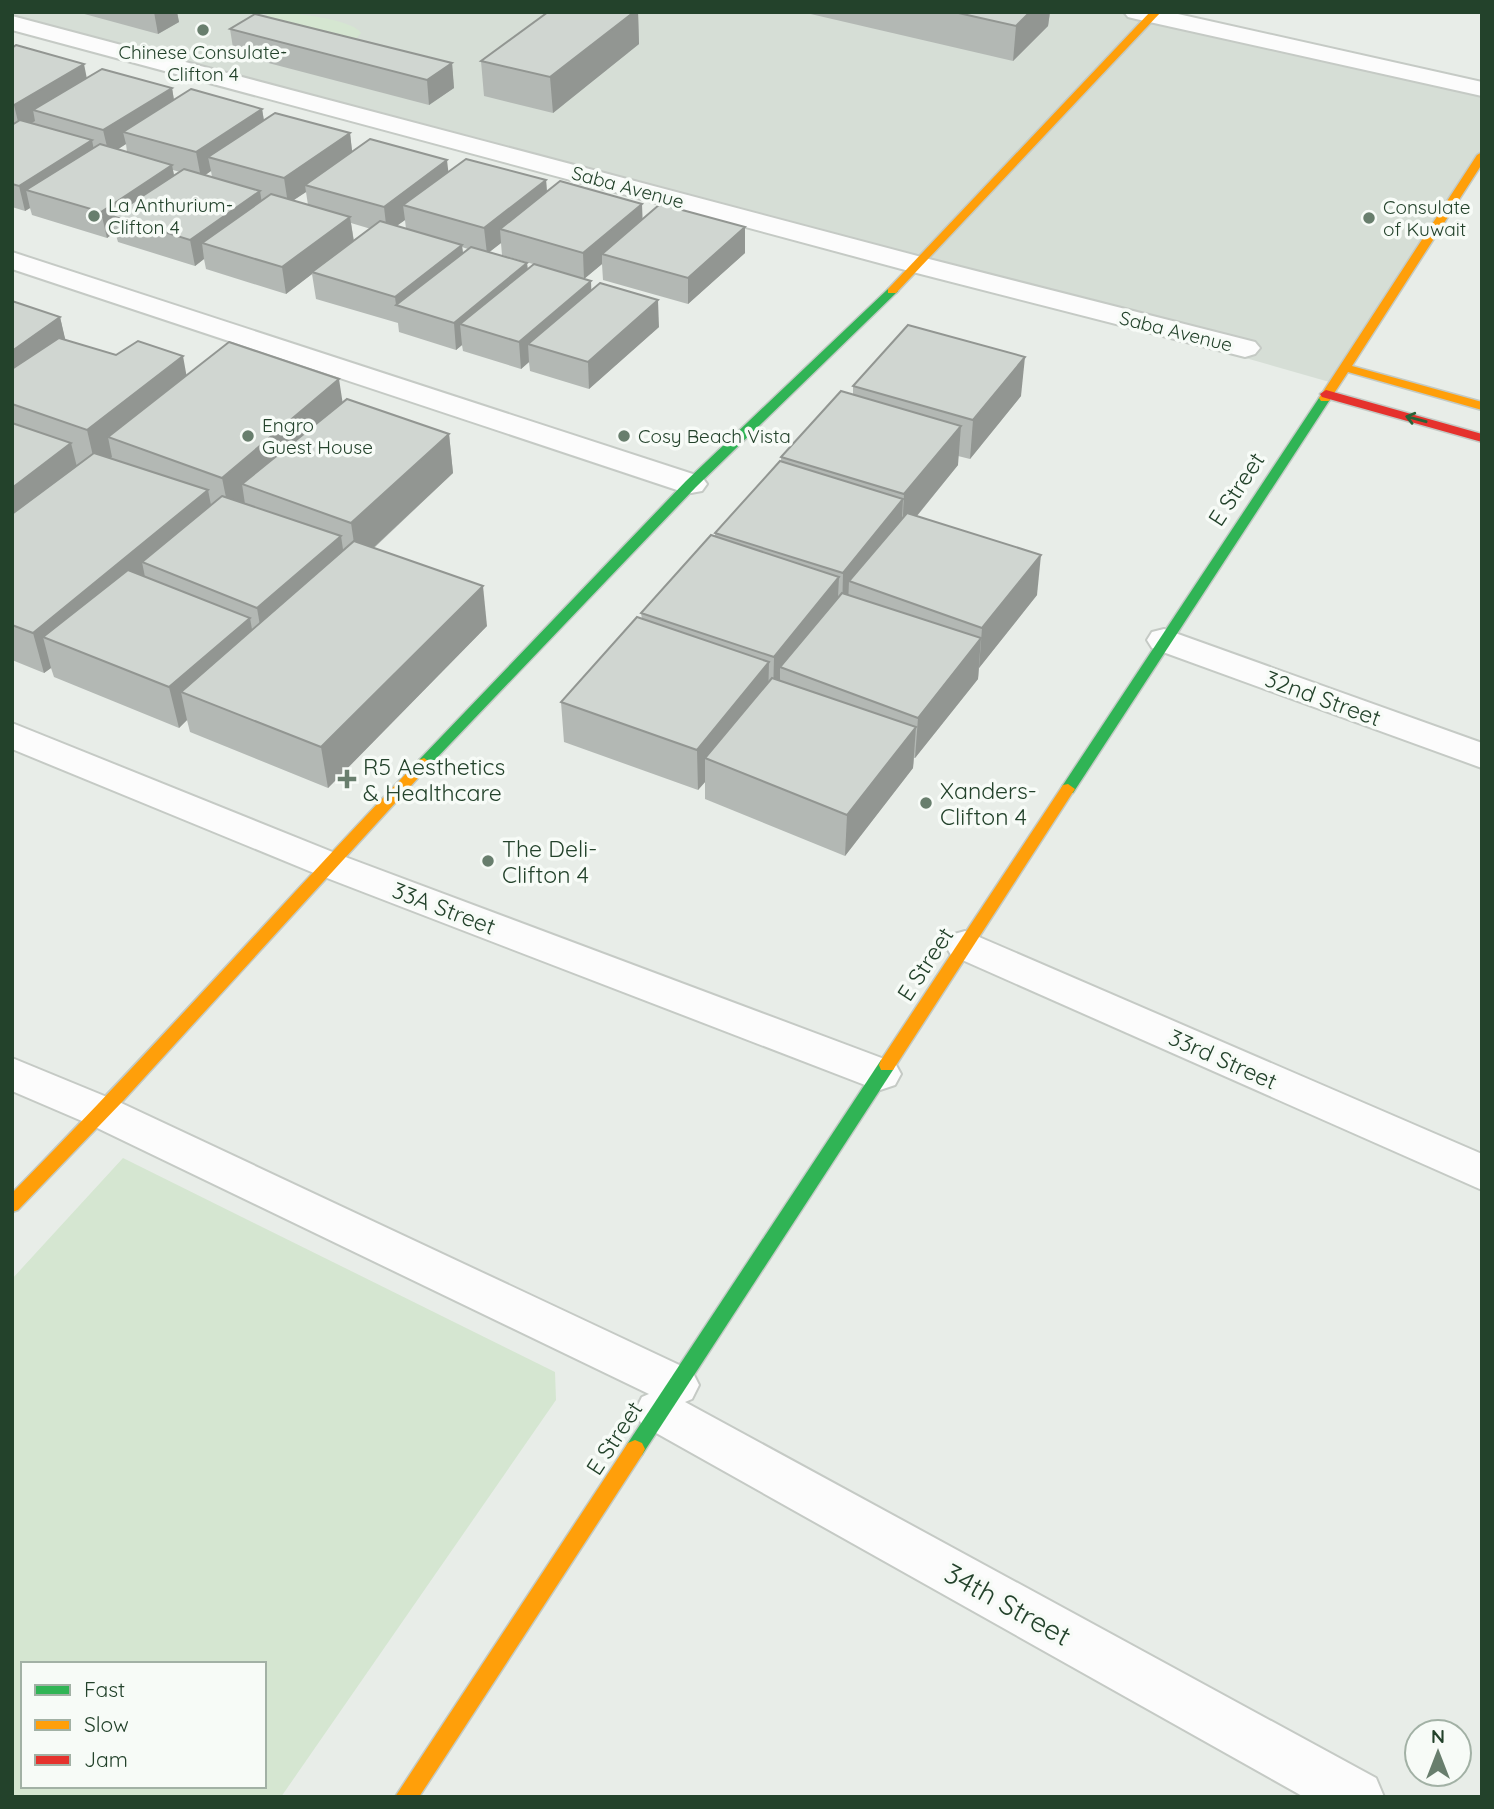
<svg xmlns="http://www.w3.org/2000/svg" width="1494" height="1809" font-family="Quicksand,sans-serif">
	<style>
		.built { fill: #d6ded6 }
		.green { fill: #d5e6d1; fill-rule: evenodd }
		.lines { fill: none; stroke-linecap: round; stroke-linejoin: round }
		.street-casing { stroke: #c5cac5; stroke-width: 4 }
		.fast-casing { stroke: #c3cac5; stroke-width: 3 }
		.slow-casing { stroke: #c3cac5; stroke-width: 3 }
		.jam-casing { stroke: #c3cac5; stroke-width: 3 }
		.street { fill: #fcfcfc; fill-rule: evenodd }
		.fast { fill: #30b455; fill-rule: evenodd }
		.slow { fill: #ff9f0a; fill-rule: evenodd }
		.jam { fill: #e5322d; fill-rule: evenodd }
		.wall { fill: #b3b8b4; fill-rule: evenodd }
		.shaded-wall { fill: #929692 }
		.building { fill: #d0d6d1; stroke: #929692; stroke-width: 2 }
		.oneway { stroke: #276438 }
		.poi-dot { fill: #687e6d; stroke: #f7fbf7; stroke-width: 2.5 }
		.labels { text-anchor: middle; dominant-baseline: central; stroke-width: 7; stroke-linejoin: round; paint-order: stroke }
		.far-poi-label { font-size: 19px; fill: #23422b; stroke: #f7fbf7; text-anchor: start }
		.far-street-label { font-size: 19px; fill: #23422b; stroke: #f7fbf7 }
		.street-label { font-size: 23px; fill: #23422b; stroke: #f7fbf7 }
		.poi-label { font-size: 23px; fill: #23422b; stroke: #f7fbf7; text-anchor: start }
		.near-street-label { font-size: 28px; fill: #23422b; stroke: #f7fbf7 }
	</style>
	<rect width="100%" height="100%" fill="#e8ede8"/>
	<path class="built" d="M12,12H1139L1482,89V155L1333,383L919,265L12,23Z"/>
	<g class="green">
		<path d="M268,12C287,12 351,18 361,33L356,39L344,40L265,21Z"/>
		<path d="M123,1158L555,1372L556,1400L281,1797H12V1279ZM23,1664H264V1786H23Z"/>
	</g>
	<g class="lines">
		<defs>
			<g id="street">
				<path d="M1124,12H1169L1482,82V96L1136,19L1128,17Z"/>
				<path d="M12,16L929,259L1255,342L1260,348L1255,354L1245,357L909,271L12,30Z"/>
				<path d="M12,252L702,477L707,484L702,491L691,493L680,491L12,269Z"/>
				<path d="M1164,629L1482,743V768L1152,648L1147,640L1152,632Z"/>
				<path d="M12,723L340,855L895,1063L901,1074L895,1085L880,1090L865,1085L314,873L12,749Z"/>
				<path d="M965,931L1482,1154V1190L951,955L945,945L951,935Z"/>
				<path d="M12,1058L119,1102L692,1371L699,1385L692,1399L685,1402L1376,1778L1384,1797H1304L642,1425L635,1411L642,1397L649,1394L89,1124L12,1091Z"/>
			</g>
			<g id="fast">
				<path d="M892,288L898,291L896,293L696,487L429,766H419L417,763L419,760L686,481L888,289Z"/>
				<path d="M1325,394L1331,398L1073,793H1063L1061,789L1063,785L1319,398Z"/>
				<path d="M887,1059L893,1060L895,1065L893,1070L642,1455L635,1458L628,1455L625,1449L628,1443L881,1060Z"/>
			</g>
			<g id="slow">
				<path d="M1150,12H1161L896,293H888V289Z"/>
				<path d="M1482,152V164L1352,366L1482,402V410L1348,372L1329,401H1321L1319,398L1477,155Z"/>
				<path d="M424,758L431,763L429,766L123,1101L18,1210L12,1212V1193C151,1052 282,903 419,760Z"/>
				<path d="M1068,784L1075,789L893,1070H881L879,1065L881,1060L1063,785Z"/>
				<path d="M635,1440L642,1443L645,1449L642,1455L419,1797H395L628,1443Z"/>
			</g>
			<path id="jam" d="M1326,390L1482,434V442L1322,397L1320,394Z"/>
		</defs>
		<use href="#street" class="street-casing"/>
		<use href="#fast" class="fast-casing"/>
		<use href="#slow" class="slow-casing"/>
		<use href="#jam" class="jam-casing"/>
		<use href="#street" class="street"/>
		<use href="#fast" class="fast"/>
		<use href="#slow" class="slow"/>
		<use href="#jam" class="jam"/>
	</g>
	<g class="wall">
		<path d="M77,12H177L179,22L158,34Z"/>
		<path d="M548,12H638L639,44L553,113L484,96L481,61Z"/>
		<path d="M802,12H1050L1048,26L1013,61Z"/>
		<path d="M230,29L452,63L454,88L429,105L234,54Z"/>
		<path d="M12,48L87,78L172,88L174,100L262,109L264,120L350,133L352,152L449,172L546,180L547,192L643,219L745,227V253L688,304L603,280L602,264L584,279L591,281V290L659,327L589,389L530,371L529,362L521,369L463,351L462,345L456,350L399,332L398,323L316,299L312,274L286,294L206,269L204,259L195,266L118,242L115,232L107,238L32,215L30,208L25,211L12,207ZM126,144L127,152L118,149ZM173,170L180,172L174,175ZM211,171L212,177L205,175ZM306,192L308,205L293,200ZM405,220L406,229L396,226ZM351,223L371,229L354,241ZM501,243L502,255L533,264L528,269L527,263L489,252ZM462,247L468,249L463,253Z"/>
		<path d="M12,301L60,317L65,340L187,376L342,402L449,434L453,473L374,548L487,626L328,788L190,732L187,720L179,728L54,677L51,668L44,673L12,660Z"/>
		<path d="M853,386L1021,396L970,459L958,456V465L917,516L1037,595L979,668L978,679L915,758H914L913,768L845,856L705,799V782L698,790L564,742L561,702L642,619L641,613L715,537V533L781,462V457L853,395Z"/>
	</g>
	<g class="shaded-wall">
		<path d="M154,12H177L179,22L158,34Z"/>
		<path d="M634,12H638L639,44L553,113L550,77Z"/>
		<path d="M1030,12H1050L1048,26L1013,61L1016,26Z"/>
		<path d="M452,63L454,88L429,105L427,80Z"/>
		<path d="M84,64L89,89L33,110L35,121L20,130L14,105Z"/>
		<path d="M172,88L176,113L123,132L126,144L109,155L103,130Z"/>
		<path d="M262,109L266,134L208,157L211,171L201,178L196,152Z"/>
		<path d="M350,133L353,159L305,185L306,192L288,204L284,178Z"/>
		<path d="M92,140L97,166L26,190L30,208L25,211L19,186Z"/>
		<path d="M447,160L450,186L403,205L405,220L387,233L384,207Z"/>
		<path d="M172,165L177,191L112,216L115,232L107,238L101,212Z"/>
		<path d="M546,180L548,206L500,229L501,243L487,254L484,228Z"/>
		<path d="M260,191L264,217L202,243L204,259L195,266L190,240Z"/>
		<path d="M642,204L643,230L602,254V264L584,279L583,253Z"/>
		<path d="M350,217L354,243L312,272V274L286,294L282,267Z"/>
		<path d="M745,227V253L688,304V278Z"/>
		<path d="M462,245L465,271L396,305L395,297Z"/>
		<path d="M527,263L529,290L460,324L462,345L456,350L454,323Z"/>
		<path d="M591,281L592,308L528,344L529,362L521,369L519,342Z"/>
		<path d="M658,300L659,327L589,389L588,362Z"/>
		<path d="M60,317L69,355L12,397V351Z"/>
		<path d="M183,356L190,395L108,437L112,457L96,469L87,430Z"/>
		<path d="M1025,357L1021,396L970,459L973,420Z"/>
		<path d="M339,379L345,418L242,484L245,504L230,517L222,478Z"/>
		<path d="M961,426L958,465L902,534L904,494Z"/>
		<path d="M449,434L453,473L357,563L351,523Z"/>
		<path d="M71,443L81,483L12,536V488Z"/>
		<path d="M208,490L216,530L142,562L147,587L43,637L51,668L44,673L33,633Z"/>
		<path d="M903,499L901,539L849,581L848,605L842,613L843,573Z"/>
		<path d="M341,536L347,576L264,649L257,608Z"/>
		<path d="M1041,555L1037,595L979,668L982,628Z"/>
		<path d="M839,577L837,617L780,667V689L773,697L774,657Z"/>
		<path d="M483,586L487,626L328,788L321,747Z"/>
		<path d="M250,618L257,658L181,692L187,720L179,728L169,687Z"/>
		<path d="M981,638L978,679L915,758L918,718Z"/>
		<path d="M769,662L768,703L705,758V782L698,790L697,750Z"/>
		<path d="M916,727L913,768L845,856L847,815Z"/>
	</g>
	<g class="building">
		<path d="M548,12H634L550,77L481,61Z"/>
		<path d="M954,12H1030L1016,26Z"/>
		<path d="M255,14L452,63L427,80L230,29Z"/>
		<path d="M16,45L84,64L14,105H12V48Z"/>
		<path d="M102,69L172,88L103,130L33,110Z"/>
		<path d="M191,89L262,109L196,152L123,132Z"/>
		<path d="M275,113L350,133L284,178L208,157Z"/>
		<path d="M20,120L92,140L19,186L12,184V125Z"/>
		<path d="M370,139L447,160L384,207L305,185Z"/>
		<path d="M100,144L172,165L101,212L26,190Z"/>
		<path d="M466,159L546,180L484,228L403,205Z"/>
		<path d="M184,169L260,191L190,240L112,216Z"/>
		<path d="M560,181L642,204L583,253L500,229Z"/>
		<path d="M271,194L350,217L282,267L202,243Z"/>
		<path d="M660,204L745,227L688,278L602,254Z"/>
		<path d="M380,221L462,245L395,297L312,272Z"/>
		<path d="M471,247L527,263L454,323L396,305Z"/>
		<path d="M534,264L591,281L519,342L460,324Z"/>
		<path d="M600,283L658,300L588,362L528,344Z"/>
		<path d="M12,301L60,317L12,351Z"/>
		<path d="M908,325L1025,357L973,420L853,386Z"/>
		<path d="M59,338L116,355L138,341L183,356L87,430L12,404V369Z"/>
		<path d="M229,342L339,379L222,478L108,437Z"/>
		<path d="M841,391L961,426L904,494L781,457Z"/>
		<path d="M347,399L449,434L351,523L242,484Z"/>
		<path d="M12,423L71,443L12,488Z"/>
		<path d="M94,453L208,490L33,633L12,625V514Z"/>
		<path d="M780,461L903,499L843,573L715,533Z"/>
		<path d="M222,496L341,536L257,608L142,562Z"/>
		<path d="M907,513L1041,555L982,628L849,581Z"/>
		<path d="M711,535L839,577L774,657L641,613Z"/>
		<path d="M354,541L483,586L321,747L181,692Z"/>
		<path d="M128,570L250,618L169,687L43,637Z"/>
		<path d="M842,593L981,638L918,718L780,667Z"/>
		<path d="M637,617L769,662L697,750L561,702Z"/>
		<path d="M772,678L916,727L847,815L705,758Z"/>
	</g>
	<defs><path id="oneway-shaft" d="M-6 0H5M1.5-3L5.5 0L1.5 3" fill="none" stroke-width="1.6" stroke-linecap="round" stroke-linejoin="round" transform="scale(1.75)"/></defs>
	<use class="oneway" href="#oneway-shaft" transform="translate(1416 419) rotate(-165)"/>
	<g class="poi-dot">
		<circle cx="203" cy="30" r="7"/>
		<circle cx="94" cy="216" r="7"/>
		<circle cx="1369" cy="218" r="7"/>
		<circle cx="248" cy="436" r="7"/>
		<circle cx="624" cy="436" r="7"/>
		<path d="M343.5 768.5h7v7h7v7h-7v7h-7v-7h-7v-7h7z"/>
		<circle cx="926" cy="803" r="7"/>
		<circle cx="488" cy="861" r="7"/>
	</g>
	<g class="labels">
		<g class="far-poi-label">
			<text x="203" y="52" text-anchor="middle">Chinese Consulate-<tspan x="203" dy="22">Clifton 4</tspan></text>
			<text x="108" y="205">La Anthurium-<tspan x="108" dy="22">Clifton 4</tspan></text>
			<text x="1383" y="207">Consulate<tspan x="1383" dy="22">of Kuwait</tspan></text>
			<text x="262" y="425">Engro<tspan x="262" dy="22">Guest House</tspan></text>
			<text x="638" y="436">Cosy Beach Vista</text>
		</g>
		<g class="far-street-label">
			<text transform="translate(628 187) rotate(15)">Saba Avenue</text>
			<text transform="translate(1176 331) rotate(14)">Saba Avenue</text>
		</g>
		<g class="street-label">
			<text transform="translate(1236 489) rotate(-57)">E Street</text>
			<text transform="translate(1323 698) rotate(20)">32nd Street</text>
			<text transform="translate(444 908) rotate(21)">33A Street</text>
			<text transform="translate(925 964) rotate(-57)">E Street</text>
			<text transform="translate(1223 1059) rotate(24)">33rd Street</text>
			<text transform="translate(614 1438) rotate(-57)">E Street</text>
		</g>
		<g class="poi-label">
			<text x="363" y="766">R5 Aesthetics<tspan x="363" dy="26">&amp; Healthcare</tspan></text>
			<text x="940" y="790">Xanders-<tspan x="940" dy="26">Clifton 4</tspan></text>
			<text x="502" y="848">The Deli-<tspan x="502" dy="26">Clifton 4</tspan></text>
		</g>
		<g class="near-street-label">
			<text transform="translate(1008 1604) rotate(29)">34th Street</text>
		</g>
	</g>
	<rect width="1494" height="1809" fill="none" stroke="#23422b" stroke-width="28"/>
	<rect x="21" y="1662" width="245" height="126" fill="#f7fbf7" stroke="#a2b1a5" stroke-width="2"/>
	<rect x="35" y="1685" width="35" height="10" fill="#30b455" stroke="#a2b1a5" stroke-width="2"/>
	<text x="84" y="1697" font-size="21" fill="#23422b">Fast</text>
	<rect x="35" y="1720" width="35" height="10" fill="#ff9f0a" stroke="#a2b1a5" stroke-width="2"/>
	<text x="84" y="1732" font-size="21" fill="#23422b">Slow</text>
	<rect x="35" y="1755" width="35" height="10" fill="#e5322d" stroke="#a2b1a5" stroke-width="2"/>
	<text x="84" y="1767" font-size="21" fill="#23422b">Jam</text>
	<g transform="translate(1438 1753)"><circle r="33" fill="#f7fbf7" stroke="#a2b1a5" stroke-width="2"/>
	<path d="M0-5L12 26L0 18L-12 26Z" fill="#687e6d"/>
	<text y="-10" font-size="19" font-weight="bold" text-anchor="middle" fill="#23422b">N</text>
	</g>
</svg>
